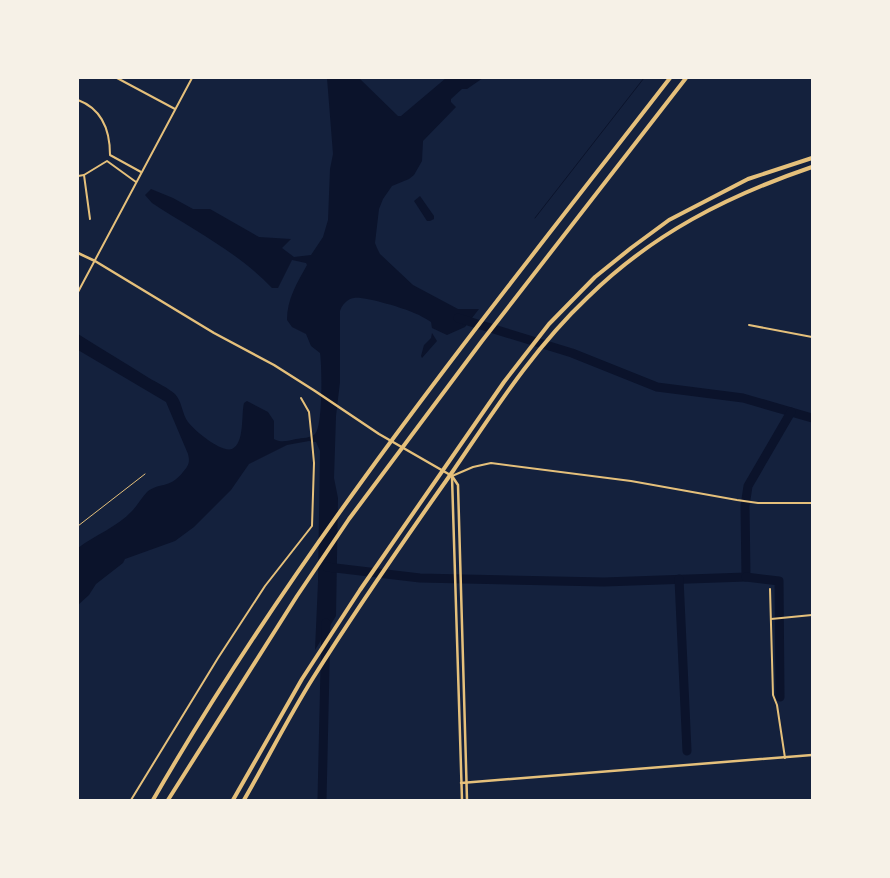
<svg xmlns="http://www.w3.org/2000/svg" width="890" height="878" font-family="Spectral,serif">
	<style>
		.water { fill: #0b132b }
		.lines { fill: none; stroke-linecap: round; stroke-linejoin: round }
		.stream { stroke: #0b132b; stroke-width: 1 }
		.river { stroke: #0b132b; stroke-width: 9 }
		.service { stroke: #e5c07b; stroke-width: 1 }
		.minor { stroke: #e5c07b; stroke-width: 2 }
		.tertiary { stroke: #e5c07b; stroke-width: 2.5 }
		.trunk { stroke: #e5c07b; stroke-width: 4 }
		.motorway { stroke: #e5c07b; stroke-width: 4 }
	</style>
	<rect width="100%" height="100%" fill="#14213d"/>
	<g class="water">
		<path d="M327,78H359L398,116H401L446,78H483L467,89H462L451,99V102L456,107L423,141L422,161L414,175L409,179L392,186L383,199L379,209L375,243L377,248L380,254L413,285L458,309H479L465,327L447,335L432,328L431,322C426,319 420,315 414,313C404,308 363,296 354,298C347,299 342,305 340,311V382L336,416L334,478L338,498L336,616L315,650L318,582L320,451L316,442L309,441L287,445L249,464L231,490L194,527L175,541L125,559L123,563L96,584L89,595L78,605V548C95,535 117,527 132,511C138,505 141,498 147,492C159,482 170,489 183,472C189,465 190,462 188,454L166,402L78,350V334C101,349 126,363 149,378C158,383 168,388 175,394C182,401 182,414 188,422C194,430 221,453 232,449C245,443 241,414 244,403L247,401L268,412L274,421V439C280,443 289,441 296,439C302,438 311,438 315,434C323,427 322,366 320,353L311,346L306,334L292,327L287,320C287,299 297,283 307,265L306,263L292,260L278,288H272C238,252 193,230 152,203L145,195L151,189L173,198L193,209H210L259,237L291,239L282,248L294,257L311,255L323,237L328,220L330,169L333,154Z"/>
		<path d="M420,196L434,216V219L430,221H427L414,201Z"/>
		<path d="M432,333L437,341L422,358L421,356L424,345L431,338Z"/>
	</g>
	<g class="lines">
		<path class="stream" d="M535,218L644,78"/>
		<g class="river">
			<path d="M458,318L572,353L657,387L743,398L812,418"/>
			<path d="M327,567L420,578L604,582L746,577L745,506L748,486L791,412"/>
			<path d="M746,577L779,581L780,697"/>
			<path d="M679,579L687,751"/>
			<path d="M322,800L326,623"/>
		</g>
		<path class="service" d="M78,526L145,474"/>
		<g class="minor">
			<path d="M117,78L175,109"/>
			<path d="M78,100C102,109 110,130 110,155L141,172"/>
			<path d="M84,175L107,161L136,182"/>
			<path d="M78,176L84,175L90,219"/>
			<path d="M78,292L192,78"/>
			<path d="M749,325L812,337"/>
			<path d="M452,476L473,467L491,463L631,481L737,500L758,503H812"/>
			<path d="M770,589L773,695L777,705L785,758"/>
			<path d="M771,619L812,615"/>
			<path d="M131,800L218,658L265,586L312,526L314,463L312,441L309,412L301,398"/>
		</g>
		<g class="tertiary">
			<path d="M78,253L95,261L214,333L274,365L315,391L379,434L452,476L458,485L467,800"/>
			<path d="M452,477L462,800"/>
			<path d="M461,783L812,755"/>
		</g>
		<g class="trunk">
			<path d="M233,800L302,679L360,590L504,382L549,324L595,277L631,248L669,220L748,179L812,158"/>
			<path d="M244,800C267,760 288,718 313,678C357,608 405,539 453,471C494,411 534,348 587,298C652,234 727,196 812,167"/>
		</g>
		<g class="motorway">
			<path d="M153,800C301,543 489,312 670,78"/>
			<path d="M168,800L297,596L349,519L482,341L686,78"/>
		</g>
	</g>
	<rect width="890" height="878" fill="none" stroke="#f6f1e7" stroke-width="158"/>
</svg>
